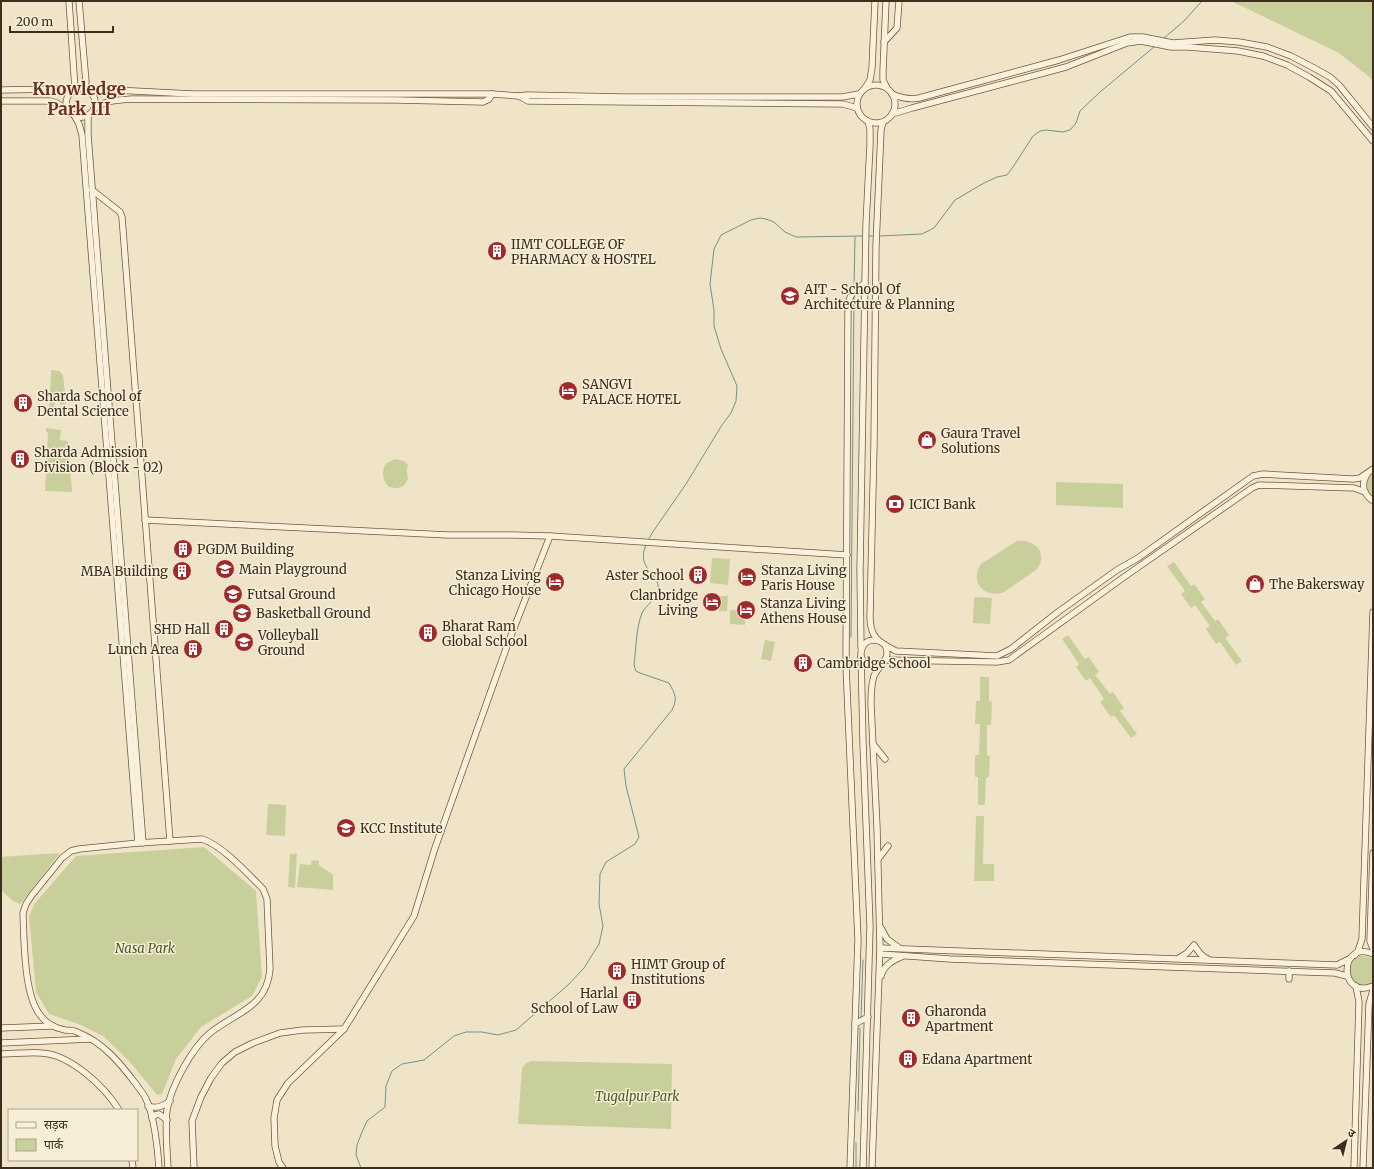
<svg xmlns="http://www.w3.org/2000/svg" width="1374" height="1169" font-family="Merriweather,'Noto Sans Devanagari',serif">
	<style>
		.green { fill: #c9cf9b }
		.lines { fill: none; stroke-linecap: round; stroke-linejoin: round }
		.stream { stroke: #6f938a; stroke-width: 1 }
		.secondary-casing { stroke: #6f573f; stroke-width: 7 }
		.secondary { stroke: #faf1dc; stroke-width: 5.5 }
		.labels { text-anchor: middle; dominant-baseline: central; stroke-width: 3; stroke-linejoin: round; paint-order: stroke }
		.poi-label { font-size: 13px; fill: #3d2e20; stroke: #f7eed8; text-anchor: start }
		.park-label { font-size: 13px; font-style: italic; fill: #4d5a26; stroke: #f7eed8 }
		.district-label { font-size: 17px; font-weight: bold; fill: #6b2e1e; stroke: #f7eed8 }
	</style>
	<rect width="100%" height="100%" fill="#f0e4c8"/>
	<g class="green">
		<path d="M1231,1H1373V80L1339,53Z"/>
		<path d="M53,370L59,371L63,375L66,404L60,405V398L55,397L54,413H49L51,371Z"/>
		<path d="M46,428L61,430L60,440L68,441L72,492L45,491L48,433L46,432Z"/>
		<path d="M396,459L404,461L408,465C407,468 406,470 407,472C407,475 409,478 407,481C405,488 394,490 388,486C382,481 381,468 387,463C389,461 394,460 396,459Z"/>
		<path d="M1373,473V497C1365,490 1365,479 1373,473Z"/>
		<path d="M1056,482L1123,484V508L1056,505Z"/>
		<path d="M1017,541C1036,539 1049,554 1036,570L1004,592C984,599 969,582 981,564Z"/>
		<path d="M712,558L730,559L728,585L710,583Z"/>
		<path d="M1174,562L1191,586L1194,584L1205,599L1201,602L1215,621L1218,619L1229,635L1225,638L1242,661L1236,665L1220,642L1216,644L1206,629L1210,626L1195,605L1191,608L1181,594L1185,591L1167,566Z"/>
		<path d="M720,596H728L727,611H719Z"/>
		<path d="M974,597L992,598L990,624L973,623Z"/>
		<path d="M730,610L741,611L742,619L745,621V625L730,624Z"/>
		<path d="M1068,635L1085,659L1089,657L1099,672L1095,675L1110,694L1113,692L1124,708L1120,711L1137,734L1131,738L1114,715L1111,717L1100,702L1104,699L1090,678L1086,681L1076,667L1079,664L1062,639Z"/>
		<path d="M765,640L775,642L771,661L761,659Z"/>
		<path d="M980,677H989V701L992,702L991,725H987V755L990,756L989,777L986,778L985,805H978V777H975V755H979L980,724H975L976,701H980Z"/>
		<path d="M268,804L286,805L285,836L266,835Z"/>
		<path d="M976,816H984L983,864H994V881H974Z"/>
		<path d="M204,847L256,891L262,977L252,996L201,1027L176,1059L162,1094L157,1095L129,1061L103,1036L81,1025L49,1014L36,992L29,916L35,903L76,856Z"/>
		<path d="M60,853L20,904L13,901L1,890V857Z"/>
		<path d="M290,854H297L295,888L288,887Z"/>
		<path d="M312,860L319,861V865L333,875V890L297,887L300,864L311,865Z"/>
		<path d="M1359,956H1366L1373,959V982C1354,993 1340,968 1359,956Z"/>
		<path d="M531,1061L672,1064L671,1129L519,1124L518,1123L522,1068L525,1064Z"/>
	</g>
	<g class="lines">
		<g class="stream">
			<path d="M1164,38L1184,21L1202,1"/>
			<path d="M868,236H874"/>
			<path d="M880,236L922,234L934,228L955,200L984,183L997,177L1007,175L1013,167L1033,136L1040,131L1046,130L1063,132L1070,130L1076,123L1080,111L1100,92L1154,47"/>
			<path d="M854,288L855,237"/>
			<path d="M648,541L652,533L686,484L722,425L731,413L736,401L737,386L721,349L714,326V310L710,284L714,249L721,235L751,220L760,218L766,219L774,222L785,232L796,237L862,236"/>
			<path d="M851,637L854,295"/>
			<path d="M861,1017L863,960"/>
			<path d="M858,1111L860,1028"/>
			<path d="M361,1168L356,1155L357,1145L362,1132L367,1121L385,1107L386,1086L392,1071L402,1064L424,1060L454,1036L466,1032H482L498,1035L516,1030L568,985L584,968L599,944L603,926L599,904L600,874L606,862L635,844L639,837L626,786L624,769L672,710C678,698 675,694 669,683L640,673L636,671L634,665C636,650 636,628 642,613C646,605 657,599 658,590C661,574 635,569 646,545"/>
			<path d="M856,1168V1143"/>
		</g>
		<defs>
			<g id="secondary">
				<path d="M69,1L75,89"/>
				<path d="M79,1L86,82L84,89"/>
				<path d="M886,1L883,71V80L887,88"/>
				<path d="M884,42L897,28L899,1"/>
				<circle cx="876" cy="104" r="19"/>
				<path d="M80,88C102,90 99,120 77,117L74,115L70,113C62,103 67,91 80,88Z"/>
				<path d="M865,88L870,80L872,68L875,1"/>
				<path d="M1,90L61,89L70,93"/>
				<path d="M90,92L95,89L193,94H492L519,96L527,95L623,97H842L859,94"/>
				<path d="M892,94C901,98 909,100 919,98L1059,60L1130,37H1143L1173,43L1215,40L1239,42L1267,47L1291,56L1314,68L1330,77L1339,85L1373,127"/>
				<path d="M519,96L528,101L843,104L857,108"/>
				<path d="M1,101H50L57,103L67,110"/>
				<path d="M94,109C106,100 117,100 132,99L396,100L483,102L489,99L492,94"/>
				<path d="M892,114L912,108L1066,67L1127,43L1141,41L1171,47H1188L1238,51L1263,56L1287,65L1309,77L1331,91L1373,141"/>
				<path d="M74,115L79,124L82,135L138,843"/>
				<path d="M88,116V135L143,843"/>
				<path d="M883,122L881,130L876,246L874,445L870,617C870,638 879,642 896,651L997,656L1011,649L1058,612L1117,570L1138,558L1253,476L1263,474L1353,479L1360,478L1373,469"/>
				<path d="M92,190L120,212L122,217L170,841"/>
				<path d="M1367,474C1361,484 1363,494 1373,501"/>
				<path d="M145,520L448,535H513L550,536L847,555"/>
				<path d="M861,648L860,570L866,224L870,145V129L868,121"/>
				<path d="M861,657C866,665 872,668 881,664"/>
				<path d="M885,660L997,662L1009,660L1124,577L1252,488L1259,485L1354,488L1365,492"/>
				<path d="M873,744L885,759"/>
				<path d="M1373,853L1370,941L1373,949"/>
				<path d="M878,859L888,846"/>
				<path d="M881,928L887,939L898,947"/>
				<path d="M880,948L1337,965L1351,958"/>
				<path d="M880,954L950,959L1335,973L1347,976"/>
				<path d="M1373,954C1339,939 1338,1000 1373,986"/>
				<path d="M1355,955L1358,951L1362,939L1373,612"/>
				<path d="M1179,958L1187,953L1194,945C1198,951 1201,956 1208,959"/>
				<path d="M881,976C884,965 892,961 903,956"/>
				<path d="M1289,979V971"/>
				<path d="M855,1024L868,1017"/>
				<path d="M1,1028L53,1026"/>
				<path d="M1,1043L90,1039"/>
				<path d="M1,1054C14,1054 28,1052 41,1053C70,1054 105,1087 119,1110"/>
				<path d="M148,1106C157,1109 163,1106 170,1101"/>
				<path d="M152,1118L155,1115L159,1114L167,1120"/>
				<path d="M132,1160L133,1168"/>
				<path d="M159,1168C158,1150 154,1115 146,1099C144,1094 139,1089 136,1084C120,1063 103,1042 77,1032C74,1030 69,1030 65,1030C54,1028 44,1022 38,1012C24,990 24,940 23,913L26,904L32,895L62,858L71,851L79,849L138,843L202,839C222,845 248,874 263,889L267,899L270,969C267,1008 236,1012 210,1033C192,1048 171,1086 167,1110C165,1125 167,1152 168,1168"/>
				<path d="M194,1168L192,1121L201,1097L211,1078L222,1063L235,1052L253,1043L280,1033L303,1030L344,1029"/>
				<path d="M283,1168L279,1162L275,1146L274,1118L277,1100L288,1083L344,1029L414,916L435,848L507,646L550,536"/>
				<path d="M850,1168L858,940L846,666L848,307C849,293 855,291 865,283"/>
				<path d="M863,1168L870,926L863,743L861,653C862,643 869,638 879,641"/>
				<path d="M872,1168L880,948L877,827L871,704C871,694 871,685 874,676C879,664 892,659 885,645"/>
				<path d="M1354,1168L1359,1002L1356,986"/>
				<path d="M1363,1168L1369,1004L1373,990"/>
			</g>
		</defs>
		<use href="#secondary" class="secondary-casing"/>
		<use href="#secondary" class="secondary"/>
	</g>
	<defs>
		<symbol id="building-disc" viewBox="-11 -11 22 22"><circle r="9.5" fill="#9e2a2b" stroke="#f7eed8"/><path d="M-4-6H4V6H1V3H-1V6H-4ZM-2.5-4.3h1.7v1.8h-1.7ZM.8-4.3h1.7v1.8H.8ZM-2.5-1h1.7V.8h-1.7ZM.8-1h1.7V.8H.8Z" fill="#fff"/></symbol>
		<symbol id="university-disc" viewBox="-11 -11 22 22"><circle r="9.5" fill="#9e2a2b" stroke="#f7eed8"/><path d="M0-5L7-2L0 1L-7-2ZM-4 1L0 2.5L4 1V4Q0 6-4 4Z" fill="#fff"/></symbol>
		<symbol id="hotel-disc" viewBox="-11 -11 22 22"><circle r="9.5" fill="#9e2a2b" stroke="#f7eed8"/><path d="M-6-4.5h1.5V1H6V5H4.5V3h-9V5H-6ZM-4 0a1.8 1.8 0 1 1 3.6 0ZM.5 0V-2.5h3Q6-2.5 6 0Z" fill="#fff"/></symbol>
		<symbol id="shop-disc" viewBox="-11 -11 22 22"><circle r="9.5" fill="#9e2a2b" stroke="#f7eed8"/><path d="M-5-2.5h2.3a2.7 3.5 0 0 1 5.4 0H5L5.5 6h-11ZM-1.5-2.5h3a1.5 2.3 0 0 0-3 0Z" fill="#fff"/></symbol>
		<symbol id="bank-disc" viewBox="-11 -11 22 22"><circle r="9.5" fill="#9e2a2b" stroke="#f7eed8"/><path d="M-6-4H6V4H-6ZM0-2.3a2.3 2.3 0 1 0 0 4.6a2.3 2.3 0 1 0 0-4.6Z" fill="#fff"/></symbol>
	</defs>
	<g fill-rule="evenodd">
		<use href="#building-disc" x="486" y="240" width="22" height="22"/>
		<use href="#university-disc" x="779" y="285" width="22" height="22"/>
		<use href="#hotel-disc" x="557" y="380" width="22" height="22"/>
		<use href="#building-disc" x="12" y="392" width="22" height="22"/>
		<use href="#shop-disc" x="916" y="429" width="22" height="22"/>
		<use href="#building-disc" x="9" y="448" width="22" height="22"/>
		<use href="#bank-disc" x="884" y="493" width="22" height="22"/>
		<use href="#building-disc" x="172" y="538" width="22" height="22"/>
		<use href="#university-disc" x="214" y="558" width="22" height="22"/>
		<use href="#building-disc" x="171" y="560" width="22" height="22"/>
		<use href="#building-disc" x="687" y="564" width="22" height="22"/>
		<use href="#hotel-disc" x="736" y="566" width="22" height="22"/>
		<use href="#hotel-disc" x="544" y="571" width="22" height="22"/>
		<use href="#shop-disc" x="1244" y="573" width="22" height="22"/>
		<use href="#university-disc" x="222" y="583" width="22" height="22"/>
		<use href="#hotel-disc" x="701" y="591" width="22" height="22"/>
		<use href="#hotel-disc" x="735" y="599" width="22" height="22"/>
		<use href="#university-disc" x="231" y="602" width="22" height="22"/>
		<use href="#building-disc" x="213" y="618" width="22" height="22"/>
		<use href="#building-disc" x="417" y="622" width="22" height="22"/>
		<use href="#university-disc" x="233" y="631" width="22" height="22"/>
		<use href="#building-disc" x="182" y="638" width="22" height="22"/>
		<use href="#building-disc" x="792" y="652" width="22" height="22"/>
		<use href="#university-disc" x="335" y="817" width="22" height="22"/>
		<use href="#building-disc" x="606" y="960" width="22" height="22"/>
		<use href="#building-disc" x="621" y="989" width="22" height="22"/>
		<use href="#building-disc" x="900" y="1007" width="22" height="22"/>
		<use href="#building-disc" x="897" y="1048" width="22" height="22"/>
	</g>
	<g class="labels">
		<g class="poi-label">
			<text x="511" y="244">IIMT COLLEGE OF<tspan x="511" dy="15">PHARMACY &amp; HOSTEL</tspan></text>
			<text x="804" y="289">AIT - School Of<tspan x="804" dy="15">Architecture &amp; Planning</tspan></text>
			<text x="582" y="384">SANGVI<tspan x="582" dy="15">PALACE HOTEL</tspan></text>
			<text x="37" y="396">Sharda School of<tspan x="37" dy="15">Dental Science</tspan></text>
			<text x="941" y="433">Gaura Travel<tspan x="941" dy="15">Solutions</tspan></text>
			<text x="34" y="452">Sharda Admission<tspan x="34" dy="15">Division (Block - 02)</tspan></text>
			<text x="909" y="504">ICICI Bank</text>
			<text x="197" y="549">PGDM Building</text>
			<text x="239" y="569">Main Playground</text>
			<text x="761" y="570">Stanza Living<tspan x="761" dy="15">Paris House</tspan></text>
			<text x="168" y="571" text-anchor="end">MBA Building</text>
			<text x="541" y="575" text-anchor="end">Stanza Living<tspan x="541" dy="15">Chicago House</tspan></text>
			<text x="684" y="575" text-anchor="end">Aster School</text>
			<text x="1269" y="584">The Bakersway</text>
			<text x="247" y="594">Futsal Ground</text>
			<text x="698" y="595" text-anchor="end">Clanbridge<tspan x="698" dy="15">Living</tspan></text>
			<text x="760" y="603">Stanza Living<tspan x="760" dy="15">Athens House</tspan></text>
			<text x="256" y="613">Basketball Ground</text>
			<text x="442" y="626">Bharat Ram<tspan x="442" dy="15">Global School</tspan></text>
			<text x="210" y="629" text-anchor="end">SHD Hall</text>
			<text x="258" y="635">Volleyball<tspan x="258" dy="15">Ground</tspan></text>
			<text x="179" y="649" text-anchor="end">Lunch Area</text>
			<text x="817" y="663">Cambridge School</text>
			<text x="360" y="828">KCC Institute</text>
			<text x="631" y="964">HIMT Group of<tspan x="631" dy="15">Institutions</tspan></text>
			<text x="618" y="993" text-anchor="end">Harlal<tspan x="618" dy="15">School of Law</tspan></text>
			<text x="925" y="1011">Gharonda<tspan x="925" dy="15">Apartment</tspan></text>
			<text x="922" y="1059">Edana Apartment</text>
		</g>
		<g class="park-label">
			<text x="145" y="948">Nasa Park</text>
			<text x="637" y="1096">Tugalpur Park</text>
		</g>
		<g class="district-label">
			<text x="79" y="89">Knowledge<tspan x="79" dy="20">Park III</tspan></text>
		</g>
	</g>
	<rect width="1374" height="1169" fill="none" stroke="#3d2e20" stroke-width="4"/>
	<rect x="8" y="1109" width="130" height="52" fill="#f7eed8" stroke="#ada18e"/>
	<rect x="16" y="1122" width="20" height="6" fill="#faf1dc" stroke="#ada18e"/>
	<text x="44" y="1129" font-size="12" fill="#3d2e20">सड़क</text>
	<rect x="16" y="1139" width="20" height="12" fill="#c9cf9b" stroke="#ada18e"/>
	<text x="44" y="1149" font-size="12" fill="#3d2e20">पार्क</text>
	<g transform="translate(1346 1141) rotate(35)" stroke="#f7eed8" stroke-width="3" paint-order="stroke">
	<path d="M0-3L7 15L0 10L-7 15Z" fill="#3d2e20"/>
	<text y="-6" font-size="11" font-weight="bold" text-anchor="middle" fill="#3d2e20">उ</text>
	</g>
	<path d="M10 26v6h103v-6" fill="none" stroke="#3d2e20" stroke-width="2"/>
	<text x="16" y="26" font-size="12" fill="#3d2e20" stroke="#f7eed8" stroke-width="3" paint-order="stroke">200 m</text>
</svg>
